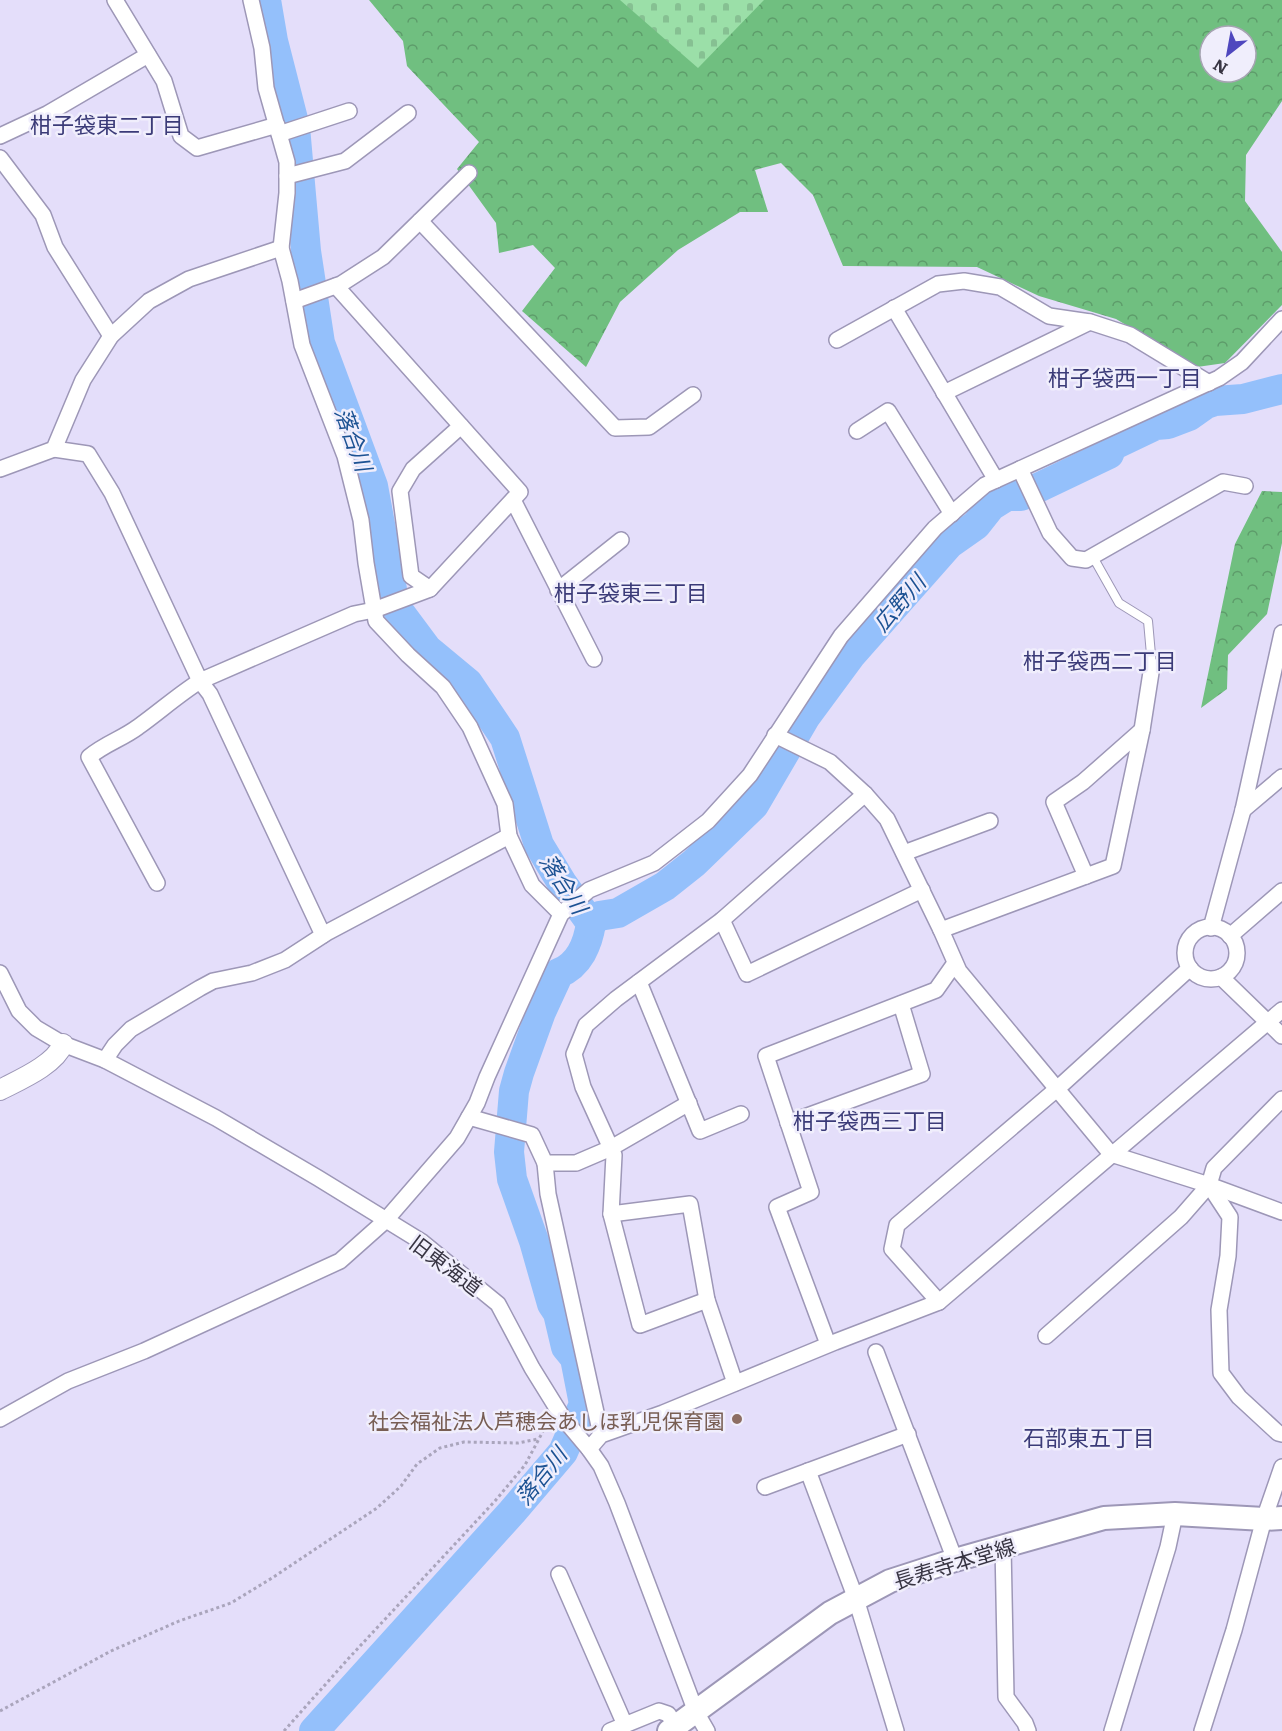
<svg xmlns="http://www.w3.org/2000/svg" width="1282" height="1731" font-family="Literata,'Noto Sans JP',serif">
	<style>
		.forest { fill: url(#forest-crowns); fill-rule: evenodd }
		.cemetery { fill: url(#cemetery-stones) }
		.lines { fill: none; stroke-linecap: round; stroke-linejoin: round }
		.river { stroke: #94c0fb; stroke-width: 30 }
		.service-casing { stroke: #9d97b7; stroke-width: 10 }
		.minor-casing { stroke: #9d97b7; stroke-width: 18 }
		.tertiary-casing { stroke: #9d97b7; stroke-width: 22 }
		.secondary-casing { stroke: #9d97b7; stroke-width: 26 }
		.path { stroke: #aaa5bc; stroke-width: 3; stroke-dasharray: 3 3; stroke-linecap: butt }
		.service { stroke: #fff; stroke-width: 8 }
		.minor { stroke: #fff; stroke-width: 15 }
		.tertiary { stroke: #fff; stroke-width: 20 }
		.secondary { stroke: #fff; stroke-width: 22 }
		.education-dot { fill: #8d6e63; stroke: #f0eefc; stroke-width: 2 }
		.labels { text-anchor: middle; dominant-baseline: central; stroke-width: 5; stroke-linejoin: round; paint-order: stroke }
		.street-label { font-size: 21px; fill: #383543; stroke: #f0eefc }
		.education-label { font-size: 21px; fill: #785e54; stroke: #f0eefc; text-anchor: end }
		.neighbourhood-label { font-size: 22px; fill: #3b3b78; stroke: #f0eefc }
		.water-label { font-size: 22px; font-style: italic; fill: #1c5293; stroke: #f0eefc }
	</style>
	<defs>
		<pattern id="forest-crowns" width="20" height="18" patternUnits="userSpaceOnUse" patternTransform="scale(1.5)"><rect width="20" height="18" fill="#70bf80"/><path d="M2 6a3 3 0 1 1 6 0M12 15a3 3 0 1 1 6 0" fill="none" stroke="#5d9c6a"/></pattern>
		<pattern id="cemetery-stones" width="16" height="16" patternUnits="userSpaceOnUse" patternTransform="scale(1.5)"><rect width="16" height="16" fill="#9bdfa8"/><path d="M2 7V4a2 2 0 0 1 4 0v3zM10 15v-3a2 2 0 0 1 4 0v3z" fill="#86c092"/></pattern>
	</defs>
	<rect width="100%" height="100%" fill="#e4defa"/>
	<g class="forest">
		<path d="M369,0H1282V101L1246,155L1245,201L1282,252V305L1225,363L1197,367L1116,319L1039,296L977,267L843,266L813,195L781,163L755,170L768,212H740L678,250L620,302L586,367L522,311L555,268L533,245L499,253L496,223L457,169L479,142L407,66L403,41ZM1210,36H1246V72H1210Z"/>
		<path d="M1262,491L1282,492V543L1267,614L1228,655L1227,689L1201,708L1235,544Z"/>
	</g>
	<path class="cemetery" d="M620,0H764L698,68Z"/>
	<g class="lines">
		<g class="river">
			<path d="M266,0L273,41L295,127L306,251L320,343L373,486L395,606L427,649L468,683L505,738L539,845L562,883L591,923C588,944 579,965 559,973L541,1012L519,1073L514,1091L509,1152L512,1179L534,1241L552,1304L558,1313L566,1347L575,1358L584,1404L563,1452L512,1512L314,1731"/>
			<path d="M591,923L599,916L618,913L665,886L694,863L754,805L806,716L851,655L949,544L976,525L991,506L1007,496H1021L1109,454L1112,446L1156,425L1168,424L1189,416L1206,404L1215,401L1243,399L1282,389"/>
		</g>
		<defs>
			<path id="service" d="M1093,557L1119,603L1148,621L1152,666"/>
			<g id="minor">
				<path d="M115,0L164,81L181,136L197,148L277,125"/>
				<path d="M251,0L262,48L266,88L287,162V193L281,248L290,281L302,345L345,456L361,520L366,563L376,621L408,655L443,687L470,727L505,804L509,836L532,885L561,914"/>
				<path d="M279,134L349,111"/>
				<path d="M0,136L47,114L148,55"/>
				<path d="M0,158L43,215L55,247L111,336"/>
				<path d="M287,176L345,161L408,113"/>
				<path d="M420,221L615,428L649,427L693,395"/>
				<path d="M294,301L341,284L383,257L469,173"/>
				<path d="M894,308L996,480"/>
				<path d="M837,340L938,284L964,281L1000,287L1049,316L1090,322L1130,335L1209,383"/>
				<path d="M944,393L1090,322"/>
				<path d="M857,431L888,411L952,514"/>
				<path d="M54,449L88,454L112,493L200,681L354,614L374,610L430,589L520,492L336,286"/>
				<path d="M0,469L54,449L83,380L111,336L149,301L189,279L281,248"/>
				<path d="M1020,469L1050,533L1072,558L1086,560L1223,482L1245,486"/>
				<path d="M513,500L594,659"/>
				<path d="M430,589L411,576L400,491L413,469L461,426"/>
				<path d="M558,590L621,540"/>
				<path d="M775,735L830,762L865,794L887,819L941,930L959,971L1111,1154L1209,1185L1282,1212"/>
				<path d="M1243,810L1282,777"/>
				<path d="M904,853L990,821"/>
				<path d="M1086,876L1054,802L1083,782L1142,730"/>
				<path d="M157,883L89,757C106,743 122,739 138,727C159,712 178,695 200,681L210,694L323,935"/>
				<path d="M722,920L747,974L922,890"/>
				<circle cx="1211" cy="953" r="26"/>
				<path d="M1211,928L1243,810L1282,633"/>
				<path d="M941,930L1113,866L1142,730L1152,666"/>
				<path d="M1230,936L1282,891"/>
				<path d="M0,973L19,1011L36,1028L63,1044L105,1060L216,1118L318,1178L422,1242L498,1304L532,1368L563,1418L589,1449L601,1466L617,1503L696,1712L707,1731"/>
				<path d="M1221,977L1282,1036"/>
				<path d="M639,982L700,1131L741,1114"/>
				<path d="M105,1060L115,1045L131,1029L200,988L213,981L252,973L285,960L328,932L509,836"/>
				<path d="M469,1117L532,1135L545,1163H576L611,1148L689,1103"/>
				<path d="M788,1123L922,1074L901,1004"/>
				<path d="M545,1163L548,1194L601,1435"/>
				<path d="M1209,1185L1230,1217L1228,1256L1219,1310L1221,1373L1239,1397L1278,1433L1282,1434"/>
				<path d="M611,1214L690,1204L707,1300L735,1383"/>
				<path d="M707,1300L640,1325L611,1214L614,1155L583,1087L574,1054L586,1025L616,999L722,920L865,794"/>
				<path d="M939,1302L892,1249L897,1225L1058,1088L1190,968"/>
				<path d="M1046,1336L1181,1217L1209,1185L1214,1168L1282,1099"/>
				<path d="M828,1344L777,1207L811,1192L766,1056L936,990L955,963"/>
				<path d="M876,1352L955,1560"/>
				<path d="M0,1419L68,1381L144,1351L340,1261L385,1221L457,1138L477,1103L487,1077L561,914L589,890L654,863L708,821L750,775L841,636L935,528L985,485L1219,378L1242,362L1282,319"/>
				<path d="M589,1449L601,1435L663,1413L835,1342L939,1302L1282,1010"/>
				<path d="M808,1471L856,1599L896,1731"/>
				<path d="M765,1487L908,1434"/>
				<path d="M1003,1546L1006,1697L1025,1723L1028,1731"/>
				<path d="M559,1574L625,1725"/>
				<path d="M610,1731L659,1711L668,1714L676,1726"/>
				<path d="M1112,1731L1168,1547L1175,1514"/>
				<path d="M1202,1731L1234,1630L1264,1519L1282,1467"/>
			</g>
			<path id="tertiary" d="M0,1090C19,1080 55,1065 63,1044"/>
			<path id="secondary" d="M669,1731L830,1613L890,1581L955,1560L1104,1518L1175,1514L1264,1519L1282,1518"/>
		</defs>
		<use href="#service" class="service-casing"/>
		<use href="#minor" class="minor-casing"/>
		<use href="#tertiary" class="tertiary-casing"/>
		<use href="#secondary" class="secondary-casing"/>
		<g class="path">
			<path d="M0,1711L111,1651L179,1621L231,1603L272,1578L377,1508L401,1486L417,1464L440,1448L464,1442L518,1443L538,1439"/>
			<path d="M284,1731L348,1659L495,1501L525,1465L548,1422"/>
		</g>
		<use href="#service" class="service"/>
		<use href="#minor" class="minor"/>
		<use href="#tertiary" class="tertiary"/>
		<use href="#secondary" class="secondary"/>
	</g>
	<circle class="education-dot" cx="737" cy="1419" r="6"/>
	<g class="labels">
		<g class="street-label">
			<text transform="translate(447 1264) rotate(37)">旧東海道</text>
			<text transform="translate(954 1562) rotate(-17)">長寿寺本堂線</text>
		</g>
		<g class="education-label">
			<text x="725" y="1419">社会福祉法人芦穂会あしほ乳児保育園</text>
		</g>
		<g class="neighbourhood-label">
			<text x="107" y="123">柑子袋東二丁目</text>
			<text x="1125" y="376">柑子袋西一丁目</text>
			<text x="631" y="591">柑子袋東三丁目</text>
			<text x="1100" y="659">柑子袋西二丁目</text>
			<text x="870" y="1119">柑子袋西三丁目</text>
			<text x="1089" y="1436">石部東五丁目</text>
		</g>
		<g class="water-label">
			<text transform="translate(355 439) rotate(70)">落合川</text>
			<text transform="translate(898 602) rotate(-49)">広野川</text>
			<text transform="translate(565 883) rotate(57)">落合川</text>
			<text transform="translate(540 1475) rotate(-51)">落合川</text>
		</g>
	</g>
	<g transform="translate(1228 54) rotate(211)"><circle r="28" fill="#f0eefc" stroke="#a6a4b2" stroke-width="1.5"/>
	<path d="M0-4.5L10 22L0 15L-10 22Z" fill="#4f47be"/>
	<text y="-9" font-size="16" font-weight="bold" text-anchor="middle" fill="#383543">N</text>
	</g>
</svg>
